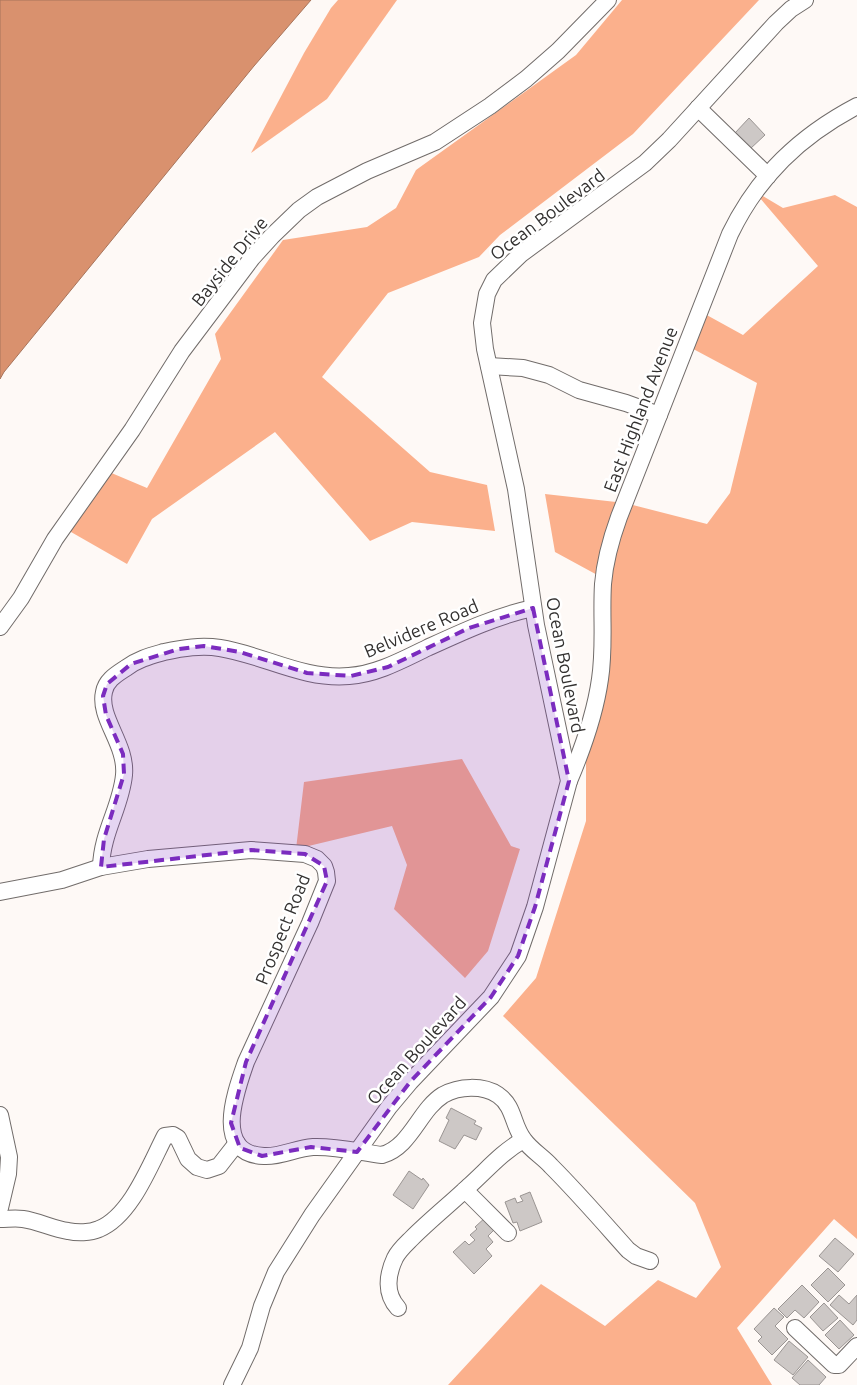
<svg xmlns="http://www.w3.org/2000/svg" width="857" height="1385" font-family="Ubuntu,sans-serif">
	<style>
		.forest { fill: #fbb08c }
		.water { fill: #d9916e; stroke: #a7745b }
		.building { fill: #cdc8c6; stroke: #9a9593 }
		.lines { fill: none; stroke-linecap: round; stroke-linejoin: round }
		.minor-casing { stroke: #716c6a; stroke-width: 18 }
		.minor { stroke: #fff; stroke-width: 16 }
		.marked { fill: #7b2cbf; fill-opacity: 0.2; stroke: #7b2cbf; stroke-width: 4; stroke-dasharray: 10 6; stroke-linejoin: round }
		.labels { text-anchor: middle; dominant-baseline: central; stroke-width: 5; stroke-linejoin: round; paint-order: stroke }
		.street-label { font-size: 18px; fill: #333130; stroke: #fff }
	</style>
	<rect width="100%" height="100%" fill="#fef9f6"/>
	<g class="forest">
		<path d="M338,0H397L327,99L251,153L304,53L331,8Z"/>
		<path d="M622,0H759L633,134L500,235L479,257L388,293L322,377L430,472L487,485L495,531L412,522L370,541L275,432L152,519L127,564L64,528L102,469L147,488L221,359L215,334L283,240L367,227L396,208L416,170L576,55Z"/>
		<path d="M753,190L783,208L835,195L857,207V1239L834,1219L737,1328L772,1385H448L541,1284L605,1326L658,1280L696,1298L721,1267L695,1203L503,1016L536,978L586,821V734L602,683L601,577L555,552L545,494L625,503L707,524L730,493L757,383L682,343L694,308L743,335L818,266Z"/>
		<path d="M462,759L511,846L520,849L488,951L465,978L394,909L407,865L392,826L296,849L304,782Z"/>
	</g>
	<path class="water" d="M0,0H311L254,66L4,372L0,379Z"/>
	<g class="building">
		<path d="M749,118L765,135L750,149L735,133Z"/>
		<path d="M451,1108L476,1121L474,1124L482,1128L476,1140L464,1135L455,1149L439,1141L449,1120L446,1118Z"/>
		<path d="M409,1171L422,1180L423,1178L429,1185L413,1209L393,1195Z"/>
		<path d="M530,1192L542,1222L520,1231L517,1222L513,1223L505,1202L515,1198L517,1203L523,1201L520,1196Z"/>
		<path d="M487,1216L497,1227L488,1236L493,1242L486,1249L492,1256L474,1274L453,1252L465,1241L469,1245L475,1240L470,1235L477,1229L475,1227Z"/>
		<path d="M835,1238L854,1254L838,1272L819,1256Z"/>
		<path d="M828,1268L845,1285L828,1302L811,1285Z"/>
		<path d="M802,1285L819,1302L804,1318L795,1310L787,1318L778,1309Z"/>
		<path d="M839,1295L849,1304L857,1295V1320L853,1325L830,1305Z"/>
		<path d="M824,1303L838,1318L823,1331L810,1317Z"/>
		<path d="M774,1308L784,1317L775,1326L788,1339L772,1355L758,1341L762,1337L754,1329Z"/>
		<path d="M840,1320L854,1335L839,1349L825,1335Z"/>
		<path d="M789,1341L808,1357L793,1375L774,1360Z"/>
		<path d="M808,1360L826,1377L819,1385H800L792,1378Z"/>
	</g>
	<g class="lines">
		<defs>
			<g id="minor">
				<path d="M698,108L768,176"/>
				<path d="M489,366L523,368L549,375L579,390L626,403L659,415"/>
				<path d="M0,627L21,598L55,539L132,430L182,351L252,258L272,236L299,210L317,197L367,171L435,142L490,106L526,79L558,51L608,0"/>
				<path d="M569,781C583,748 595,715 600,679C605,647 601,616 603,584C605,560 611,539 619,517L730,234C758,176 800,136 857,106"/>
				<path d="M101,867C102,832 121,807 124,775C127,744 98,718 104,692C106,680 117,674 126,668C138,659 150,656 164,652C183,648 201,645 220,648C264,655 303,680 349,676C377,674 402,660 427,648C462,632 496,616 533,608"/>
				<path d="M0,892L62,880L101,867L148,859L251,850L305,854L317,859L324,866L326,872L327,881L310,923L246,1062C236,1091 212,1154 264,1156C281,1157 296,1148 313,1147C336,1146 359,1152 382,1155C411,1147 419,1110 443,1095C459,1086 483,1085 498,1095C515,1107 512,1125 524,1140C531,1150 543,1157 551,1166C578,1193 603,1222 628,1250L636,1256L650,1261"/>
				<path d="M0,1115L9,1157L8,1174L0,1208"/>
				<path d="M465,1190L508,1233"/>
				<path d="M0,1219C8,1219 16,1218 23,1219C38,1221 53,1229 68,1231C77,1233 90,1233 99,1229C131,1216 150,1165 165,1136L173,1135L178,1138L188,1159L197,1167L207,1170L219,1166L237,1143"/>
				<path d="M398,1308C385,1294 387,1275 395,1258C399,1250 406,1244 412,1238C430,1220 450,1204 468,1187C488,1169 501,1153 523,1140"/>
				<path d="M795,1328L834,1365H839L857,1346"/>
				<path d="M232,1385L250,1348L262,1306L276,1272L312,1215L389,1107L410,1082L491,997L518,956L535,907L569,781L536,625L516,489L485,349L482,323L487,294L494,280L521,254L645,163L669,140L776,23L791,9L805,0"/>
			</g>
		</defs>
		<use href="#minor" class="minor-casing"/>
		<use href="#minor" class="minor"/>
	</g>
	<path class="marked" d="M533,608L569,781L535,907L518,956L491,997L410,1082L357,1152L311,1147L262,1156L240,1148L231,1123L246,1062L327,881L324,866L305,854L251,850L101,867L104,839L124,774L123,754L106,715L103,696L107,684L131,664L179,649L204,646L240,652L307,673L351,676L388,667L469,628Z"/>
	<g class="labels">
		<g class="street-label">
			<text transform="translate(547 214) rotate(-37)">Ocean Boulevard</text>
			<text transform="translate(229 261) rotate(-51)">Bayside Drive</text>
			<text transform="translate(640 409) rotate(-69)">East Highland Avenue</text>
			<text transform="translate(421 628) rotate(-23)">Belvidere Road</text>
			<text transform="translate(566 665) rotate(79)">Ocean Boulevard</text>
			<text transform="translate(282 929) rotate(-68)">Prospect Road</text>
			<text transform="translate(416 1050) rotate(-48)">Ocean Boulevard</text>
		</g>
	</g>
</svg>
